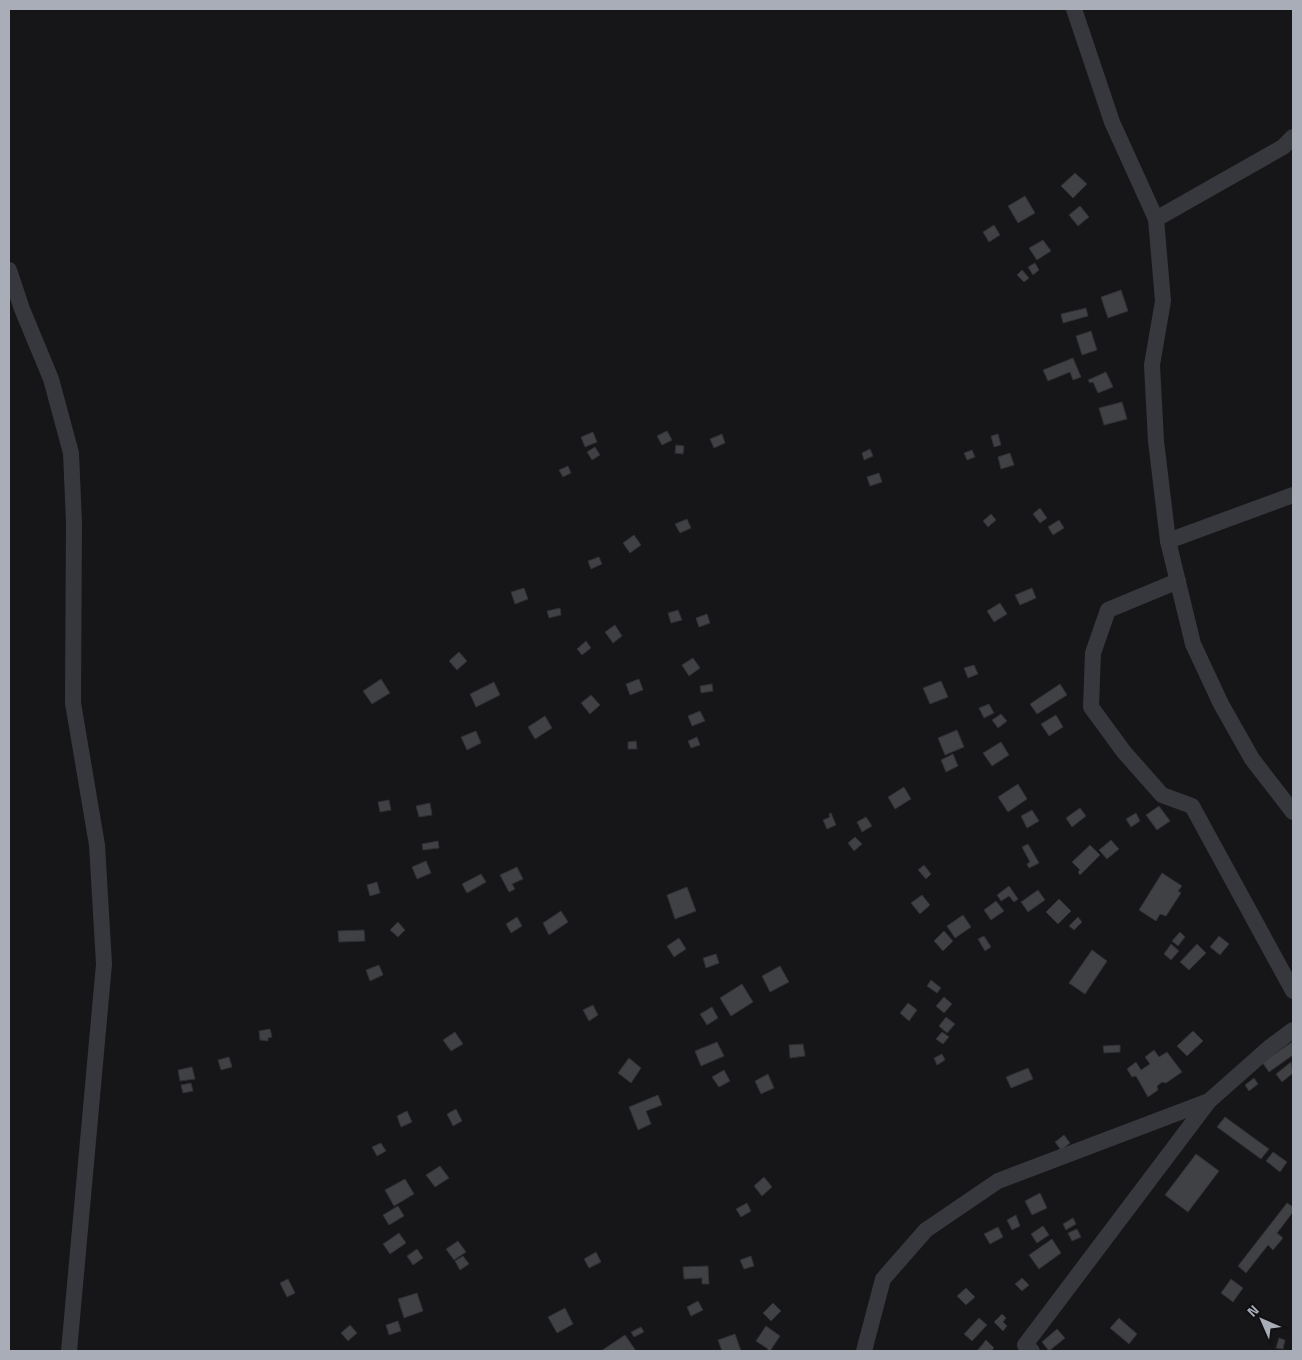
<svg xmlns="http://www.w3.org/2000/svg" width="1302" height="1360" font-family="'Titillium Web',sans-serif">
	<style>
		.building { fill: #404145; stroke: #303034 }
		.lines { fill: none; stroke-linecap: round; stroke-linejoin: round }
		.minor { stroke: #37383d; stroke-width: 16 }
	</style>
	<rect width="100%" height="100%" fill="#161618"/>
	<g class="building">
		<path d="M1075,173L1087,184L1073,198L1061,186Z"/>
		<path d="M1025,196L1035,213L1018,223L1008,206Z"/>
		<path d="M1080,206L1089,217L1078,226L1069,215Z"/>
		<path d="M994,225L1000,235L989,242L983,232Z"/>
		<path d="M1043,240L1051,251L1037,260L1029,248Z"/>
		<path d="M1035,263L1039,270L1033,275L1028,267Z"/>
		<path d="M1022,270L1029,278L1024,282L1017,275Z"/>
		<path d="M1121,290L1128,311L1108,318L1101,297Z"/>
		<path d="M1086,308L1088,316L1063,323L1061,314Z"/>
		<path d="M1091,331L1097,350L1082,355L1076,336Z"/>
		<path d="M1073,358L1081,377L1073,380L1070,372L1048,381L1043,370Z"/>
		<path d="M1106,372L1113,387L1098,393L1093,382L1090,383L1088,380Z"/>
		<path d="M1122,402L1127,419L1104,425L1099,408Z"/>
		<path d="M667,431L672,440L662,445L657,436Z"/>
		<path d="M593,432L597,442L585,447L581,437Z"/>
		<path d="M722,434L725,443L714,448L710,439Z"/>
		<path d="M998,434L1001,445L994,447L991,436Z"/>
		<path d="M676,445L684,446L683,454L675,453Z"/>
		<path d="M595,447L600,455L592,460L587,452Z"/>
		<path d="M870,449L873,456L864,460L862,453Z"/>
		<path d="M972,450L975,457L967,460L964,453Z"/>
		<path d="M1010,453L1014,465L1001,469L998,457Z"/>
		<path d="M568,466L571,473L563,477L559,470Z"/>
		<path d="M879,473L882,482L870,486L867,477Z"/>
		<path d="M1040,508L1047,518L1040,523L1033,514Z"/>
		<path d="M991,514L996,520L988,527L983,521Z"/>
		<path d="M687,519L691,528L680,533L675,524Z"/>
		<path d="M1059,520L1064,528L1053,535L1048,527Z"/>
		<path d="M634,535L641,545L630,553L623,543Z"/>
		<path d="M599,557L602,564L591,569L588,561Z"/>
		<path d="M524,588L528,599L515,604L511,592Z"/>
		<path d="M1032,588L1036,598L1020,605L1015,595Z"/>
		<path d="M1000,603L1007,614L994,622L987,611Z"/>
		<path d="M560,608L561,615L549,618L547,611Z"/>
		<path d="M678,610L682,620L671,623L668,613Z"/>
		<path d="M707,614L710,623L699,627L696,618Z"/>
		<path d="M615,625L622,636L613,643L605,632Z"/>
		<path d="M586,641L591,648L582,655L577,649Z"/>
		<path d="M459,652L467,661L457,670L449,661Z"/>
		<path d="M693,658L700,668L689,676L682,665Z"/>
		<path d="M974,665L978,674L968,678L964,668Z"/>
		<path d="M381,679L390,693L372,704L363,691Z"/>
		<path d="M639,679L643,690L630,695L626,684Z"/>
		<path d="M941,681L948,697L930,704L923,688Z"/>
		<path d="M494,682L500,695L476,707L470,694Z"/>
		<path d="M712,684L713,691L701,693L700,686Z"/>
		<path d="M1060,684L1067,695L1037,714L1030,704Z"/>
		<path d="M591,695L600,705L590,714L581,703Z"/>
		<path d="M989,704L994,713L984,718L979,708Z"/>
		<path d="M700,711L705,721L692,726L688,716Z"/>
		<path d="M1001,714L1007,721L998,728L992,720Z"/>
		<path d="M1056,715L1063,727L1049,736L1041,724Z"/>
		<path d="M545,716L552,728L535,739L528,727Z"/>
		<path d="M957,730L964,747L945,755L938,738Z"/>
		<path d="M476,731L481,743L467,750L461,737Z"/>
		<path d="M697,737L700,745L691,748L688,741Z"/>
		<path d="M636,741L637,749H628V742Z"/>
		<path d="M1001,742L1009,755L992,766L983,753Z"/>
		<path d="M953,754L958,766L946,772L941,760Z"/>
		<path d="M1018,784L1027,799L1008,812L998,797Z"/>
		<path d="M904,787L911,799L895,809L888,797Z"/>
		<path d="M389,800L391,810L380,812L378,802Z"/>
		<path d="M430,803L432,815L419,817L416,806Z"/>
		<path d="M1159,806L1170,821L1157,830L1146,815Z"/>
		<path d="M1080,808L1086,816L1072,827L1066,818Z"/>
		<path d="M1032,810L1039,821L1027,828L1021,816Z"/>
		<path d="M831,813L836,825L827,829L823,820L830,817L829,814Z"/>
		<path d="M1136,813L1140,821L1131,827L1126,819Z"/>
		<path d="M866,817L872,826L862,832L857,822Z"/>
		<path d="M855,837L862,844L854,851L848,843Z"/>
		<path d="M1111,840L1119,849L1107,859L1099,850Z"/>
		<path d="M438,841L439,848L423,850L422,844Z"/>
		<path d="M1028,844L1039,863L1029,868L1027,864L1030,862L1022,847Z"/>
		<path d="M1090,845L1100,855L1080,875L1078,872L1080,870L1072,862Z"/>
		<path d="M426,861L431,873L417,879L412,867Z"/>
		<path d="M924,865L931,874L926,879L918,870Z"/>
		<path d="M517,867L523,879L512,884L515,889L509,892L500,875Z"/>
		<path d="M1162,873L1182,886L1178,891L1181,893L1166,916L1160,914L1156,921L1139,910Z"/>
		<path d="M481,874L486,882L467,893L462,884Z"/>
		<path d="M377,882L380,893L370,896L367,885Z"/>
		<path d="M1009,886L1018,899L1014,902L1009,896L1001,901L997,895Z"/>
		<path d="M687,887L696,911L675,919L667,895Z"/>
		<path d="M1038,890L1045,900L1028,912L1021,902Z"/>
		<path d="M922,895L930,905L920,914L911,903Z"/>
		<path d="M1059,899L1071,911L1058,924L1046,912Z"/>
		<path d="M996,901L1004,911L991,920L984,910Z"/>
		<path d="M561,911L568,922L549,935L543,923Z"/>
		<path d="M963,915L971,927L955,938L947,926Z"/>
		<path d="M517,917L522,926L511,933L506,924Z"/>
		<path d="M1078,917L1082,922L1074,930L1069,926Z"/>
		<path d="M398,922L405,930L398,937L390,930Z"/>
		<path d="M364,930L365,941L339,942L338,931Z"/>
		<path d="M944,931L953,941L943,951L934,941Z"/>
		<path d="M1180,932L1185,937L1178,946L1172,941Z"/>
		<path d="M984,936L991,947L985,951L978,939Z"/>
		<path d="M1219,936L1229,944L1220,955L1210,947Z"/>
		<path d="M679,938L686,949L674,957L667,946Z"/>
		<path d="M1171,944L1179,951L1171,960L1164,954Z"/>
		<path d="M1197,944L1206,953L1189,970L1180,962Z"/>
		<path d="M1092,950L1107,961L1085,994L1069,983Z"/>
		<path d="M716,954L719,963L706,968L703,958Z"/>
		<path d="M379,965L383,975L370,981L366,970Z"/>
		<path d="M780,966L789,982L770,992L762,976Z"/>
		<path d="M931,980L941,988L937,993L927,986Z"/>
		<path d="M742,984L753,1002L731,1016L720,998Z"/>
		<path d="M944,997L952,1004L944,1013L936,1006Z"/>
		<path d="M908,1003L917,1010L909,1021L900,1013Z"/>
		<path d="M593,1005L598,1015L589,1021L583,1010Z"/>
		<path d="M712,1007L718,1018L707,1025L700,1014Z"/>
		<path d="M946,1017L955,1024L947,1033L939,1026Z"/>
		<path d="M270,1029L272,1037L268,1038V1041L260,1040L259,1031Z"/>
		<path d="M1193,1031L1203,1041L1187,1056L1177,1046Z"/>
		<path d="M455,1032L463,1044L451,1051L443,1040Z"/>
		<path d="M942,1032L949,1037L943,1044L936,1039Z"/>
		<path d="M717,1042L724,1056L701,1066L695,1051Z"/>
		<path d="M1292,1042L1293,1055L1269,1072L1262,1062Z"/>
		<path d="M803,1044L805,1056L790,1058L789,1045Z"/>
		<path d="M1120,1045V1052L1104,1053L1103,1046Z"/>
		<path d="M1154,1050L1159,1057L1167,1052L1182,1072L1166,1083L1162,1082L1157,1086L1158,1090L1148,1097L1136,1076L1132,1077L1127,1069L1136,1062L1141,1070L1150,1064L1145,1057Z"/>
		<path d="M942,1054L945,1060L937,1065L934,1058Z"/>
		<path d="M229,1057L232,1067L221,1070L218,1060Z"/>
		<path d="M629,1058L641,1068L631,1083L618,1073Z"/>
		<path d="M1291,1062L1293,1073L1282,1082L1276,1074Z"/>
		<path d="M192,1067L195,1079L180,1081L178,1070Z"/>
		<path d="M1028,1068L1033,1079L1011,1088L1006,1077Z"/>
		<path d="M724,1070L730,1081L719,1087L712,1077Z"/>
		<path d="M768,1074L774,1088L761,1094L755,1081Z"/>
		<path d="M1254,1078L1258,1084L1249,1091L1245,1085Z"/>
		<path d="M191,1083L193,1091L183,1093L181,1085Z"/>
		<path d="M658,1095L662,1105L646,1111L651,1124L638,1130L629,1107Z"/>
		<path d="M456,1109L462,1121L453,1126L447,1114Z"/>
		<path d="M407,1111L412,1122L401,1127L397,1116Z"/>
		<path d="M1225,1117L1269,1149L1261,1159L1217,1127Z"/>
		<path d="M1064,1135L1070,1143L1061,1150L1055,1142Z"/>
		<path d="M381,1143L386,1151L377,1156L372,1147Z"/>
		<path d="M1273,1152L1287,1162L1280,1172L1266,1161Z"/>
		<path d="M1196,1154L1219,1171L1188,1212L1165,1195Z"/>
		<path d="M440,1166L449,1178L435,1187L426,1175Z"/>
		<path d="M764,1177L772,1187L762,1196L754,1186Z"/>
		<path d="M405,1179L414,1194L394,1206L385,1190Z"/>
		<path d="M1040,1193L1047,1208L1032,1215L1025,1201Z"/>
		<path d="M747,1203L751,1211L741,1217L736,1209Z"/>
		<path d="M1287,1203L1293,1207V1212L1277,1233L1283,1238L1273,1250L1268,1245L1246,1273L1238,1266Z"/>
		<path d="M398,1206L404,1216L389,1225L383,1215Z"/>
		<path d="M1016,1215L1020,1226L1012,1230L1007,1220Z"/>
		<path d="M1073,1218L1076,1224L1066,1230L1063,1224Z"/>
		<path d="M1043,1226L1049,1235L1037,1243L1031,1234Z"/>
		<path d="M998,1227L1003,1237L990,1244L984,1234Z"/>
		<path d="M1077,1229L1081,1237L1072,1241L1068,1233Z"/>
		<path d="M399,1233L406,1243L390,1254L383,1244Z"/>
		<path d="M1052,1239L1061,1253L1039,1269L1029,1255Z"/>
		<path d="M458,1241L466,1252L454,1260L446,1249Z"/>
		<path d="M417,1249L423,1258L413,1265L407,1256Z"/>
		<path d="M596,1252L601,1262L589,1268L584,1259Z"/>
		<path d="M463,1256L469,1264L460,1270L455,1261Z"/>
		<path d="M751,1256L754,1266L744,1269L740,1260Z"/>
		<path d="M708,1266L709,1284H702V1278L684,1279L683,1267Z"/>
		<path d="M1022,1278L1029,1285L1022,1291L1015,1284Z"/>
		<path d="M288,1279L295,1293L287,1297L280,1283Z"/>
		<path d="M1231,1279L1243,1288L1233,1302L1221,1293Z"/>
		<path d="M966,1288L975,1297L966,1305L957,1296Z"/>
		<path d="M417,1293L423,1311L404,1318L398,1299Z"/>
		<path d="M698,1301L703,1310L691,1316L687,1307Z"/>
		<path d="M773,1303L781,1311L771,1321L763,1313Z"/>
		<path d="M565,1308L573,1324L557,1333L548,1317Z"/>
		<path d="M1002,1314L1006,1318L1003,1322L1007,1326L1003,1331L994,1322Z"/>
		<path d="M979,1318L987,1325L972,1341L964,1334Z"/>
		<path d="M1119,1318L1137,1334L1129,1344L1110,1328Z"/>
		<path d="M398,1321L401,1331L389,1335L386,1325Z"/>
		<path d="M350,1325L357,1333L348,1341L341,1333Z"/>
		<path d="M766,1326L780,1336L770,1351H766L768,1349L756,1341Z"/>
		<path d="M641,1327L644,1332L634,1337L631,1332Z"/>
		<path d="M1057,1329L1065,1338L1049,1351L1042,1342Z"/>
		<path d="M735,1334L741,1351H722L718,1340Z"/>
		<path d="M625,1335L636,1351H601Z"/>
		<path d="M1279,1338L1285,1340L1283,1349L1276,1348Z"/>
		<path d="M986,1340L994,1348L991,1351H977Z"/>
	</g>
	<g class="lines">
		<g class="minor">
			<path d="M1074,9L1112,122L1156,219"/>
			<path d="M1293,137L1283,147L1156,219L1163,301L1152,365L1156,441L1168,541L1193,644L1221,704L1252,759L1293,812"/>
			<path d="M9,270L22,309L51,379L71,453L74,522L73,703L97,845L104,964L69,1351"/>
			<path d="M1168,541L1293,495"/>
			<path d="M1178,581L1108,610L1093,653L1091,707L1124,752L1162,795L1192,806L1293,991"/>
			<path d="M864,1351L883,1279L926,1230L998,1181L1209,1101"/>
			<path d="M1032,1351L1025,1345L1209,1101L1270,1047L1293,1030"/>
		</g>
	</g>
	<rect width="1302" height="1360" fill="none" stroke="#a8adb8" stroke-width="20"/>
	<g transform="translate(1262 1320) rotate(315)" stroke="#111113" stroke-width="4" paint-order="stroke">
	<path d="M0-4L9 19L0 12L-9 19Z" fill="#a8adb8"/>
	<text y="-8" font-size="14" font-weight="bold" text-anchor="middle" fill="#a8adb8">N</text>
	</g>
</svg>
